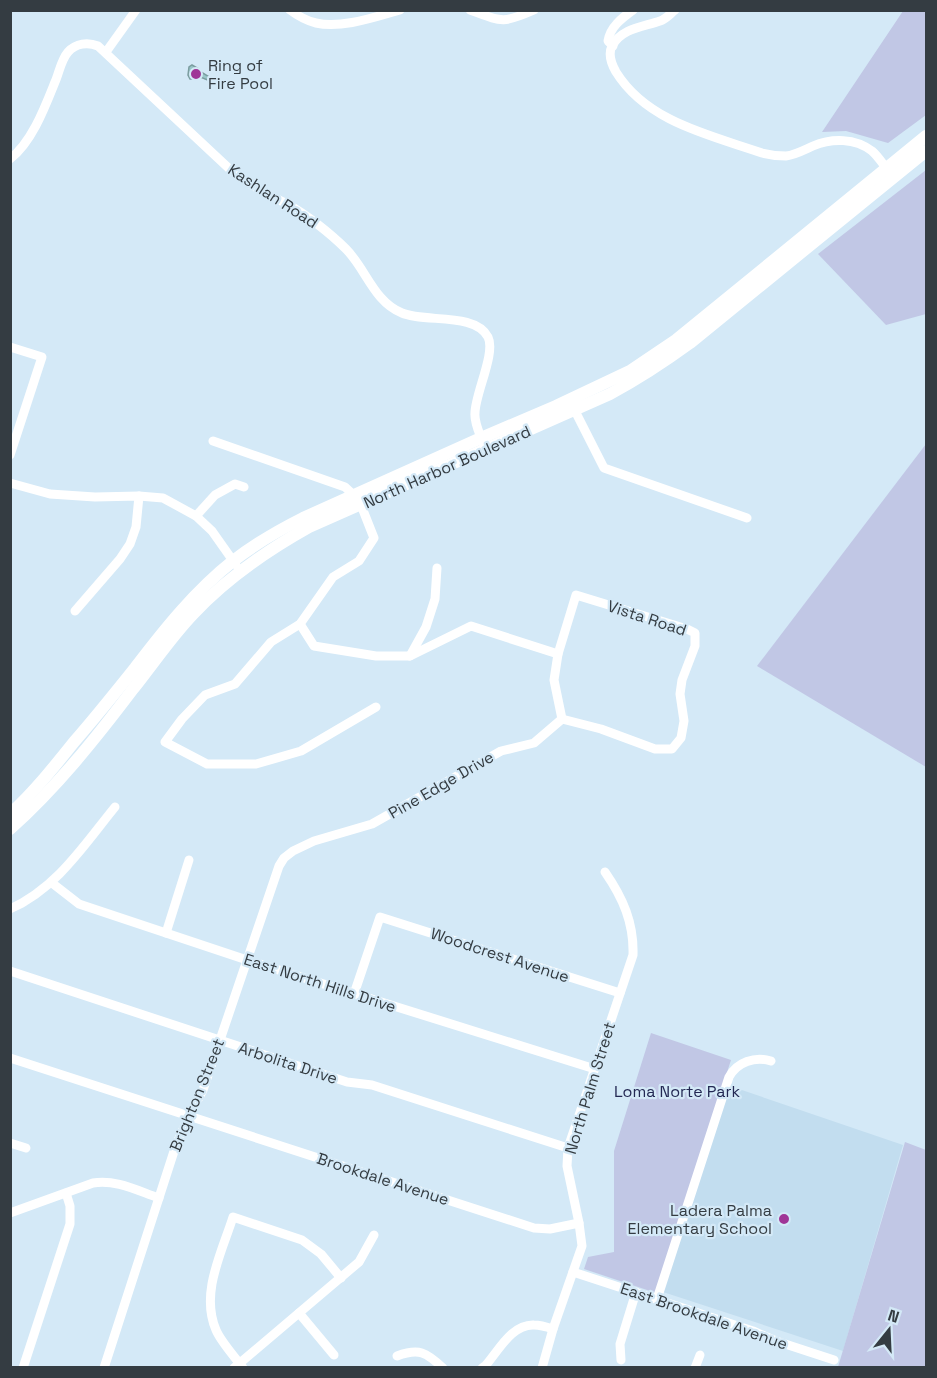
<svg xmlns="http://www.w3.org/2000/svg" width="937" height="1378" font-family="'Space Grotesk',sans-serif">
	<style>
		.built { fill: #c2ddef }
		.green { fill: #c1c7e5 }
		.water { fill: #99c6c9; stroke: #7b9da0; stroke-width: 1.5 }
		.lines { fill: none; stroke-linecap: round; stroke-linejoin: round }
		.minor { stroke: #fff; stroke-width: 9 }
		.major { stroke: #fff; stroke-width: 12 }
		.poi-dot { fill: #9f3597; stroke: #d4e9f7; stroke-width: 2 }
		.labels { text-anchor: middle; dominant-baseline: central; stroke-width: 4.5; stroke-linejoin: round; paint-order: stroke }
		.poi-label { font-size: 16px; fill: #343c42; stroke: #d4e9f7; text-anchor: start }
		.street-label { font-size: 16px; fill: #343c42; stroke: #d4e9f7 }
		.park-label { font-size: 16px; fill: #232853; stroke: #d4e9f7 }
	</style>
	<rect width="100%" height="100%" fill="#d4e9f7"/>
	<path class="built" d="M730,1086L903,1145L843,1351L663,1292Z"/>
	<g class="green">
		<path d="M903,11H926V115L888,143L846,131L822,132Z"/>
		<path d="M926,170V314L886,325L818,254Z"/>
		<path d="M926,444V767L757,666Z"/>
		<path d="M651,1033L731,1060L656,1293L584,1269L588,1257L614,1252V1151Z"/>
		<path d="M905,1142L926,1150V1367H838Z"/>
	</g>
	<path class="water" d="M192,65L199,69L201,72L211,78L210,81L198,76L192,79H190L188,75L189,67Z"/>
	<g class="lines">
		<g class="minor">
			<path d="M290,10C298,16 307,21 316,23C341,29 375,17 400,10"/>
			<path d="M470,10C502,22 502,24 534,10"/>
			<path d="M675,10C670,14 666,19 660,21C643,27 622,28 612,46C608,54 612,65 616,72C647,122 710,135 762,153C770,155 778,156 786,156C795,155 804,150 813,146C832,138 855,138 872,151C879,157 884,166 890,173"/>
			<path d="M613,46L608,41C610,27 622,18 633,10"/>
			<path d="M106,52L136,10"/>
			<path d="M10,159C32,142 45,107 55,82C59,73 61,60 68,52C76,43 88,42 98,46L236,175C252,187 269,195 287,204C306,214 331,234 346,249C366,269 374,302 402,313C425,323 475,312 488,337C496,353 475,394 475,413C474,423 480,434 483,443"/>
			<path d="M10,347L42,357L10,455"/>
			<path d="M572,405L604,468L747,518"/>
			<path d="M213,441L345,487L359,500L374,538L359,561L333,577L300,624L271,642L235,684L205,695L182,719L165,742L207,764H256L301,751L376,707"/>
			<path d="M10,483L50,494L95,497L139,496L163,498L196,516L212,531L236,565"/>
			<path d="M196,516L215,495L235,484L244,487"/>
			<path d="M576,595L687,629L695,633V646L682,680L680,694L684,721L681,738L672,749H655L601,729L562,719L554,680L558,654Z"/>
			<path d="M75,611L120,559L130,544L136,527L139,496"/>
			<path d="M300,624L314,646L376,656H410L471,626L558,654"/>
			<path d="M410,656L426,627L435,599L437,568"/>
			<path d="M52,883L79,904L247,960L595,1069"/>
			<path d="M10,909C57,888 84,845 115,807"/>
			<path d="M166,933L189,860"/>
			<path d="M10,971L347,1082L372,1085L568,1148"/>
			<path d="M354,994L380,917L620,993"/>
			<path d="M10,1058L534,1228L550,1229L579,1223"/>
			<path d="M10,1143L26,1148"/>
			<path d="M10,1213L93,1183C116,1179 138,1191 159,1198"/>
			<path d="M573,1272L753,1331L776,1341L834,1360"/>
			<path d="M657,1299L729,1077C737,1062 755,1056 771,1061"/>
			<path d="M299,1313L334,1355"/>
			<path d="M397,1356C419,1348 426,1352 443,1368"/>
			<path d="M621,1360L620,1344L636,1292"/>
			<path d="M23,1368L70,1224V1206L66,1193"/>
			<path d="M104,1368L176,1145L189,1116L203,1090L279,866L284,858L293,851L314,841L372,824L501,751L534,743L562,719"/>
			<path d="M234,1368L359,1262L374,1235"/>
			<path d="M243,1368C235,1357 221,1342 216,1330C200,1293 222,1252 233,1217L302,1240L321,1254L341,1278"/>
			<path d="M482,1368L486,1365C499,1350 512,1324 534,1325C540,1325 547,1327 553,1329"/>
			<path d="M542,1368L553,1329L582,1246L579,1223L567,1166L568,1148L633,955C634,923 623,898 605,872"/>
			<path d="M695,1368L700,1355"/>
		</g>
		<g class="major">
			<path d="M10,814C34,792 54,767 74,742C95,718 115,693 135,668C164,630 195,591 233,561C255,544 279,530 303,518L481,438L556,406L630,371L676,340L926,136"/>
			<path d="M10,829C56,788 96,738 133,689C153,664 171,637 193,614C226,579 266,551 309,527L610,394C638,379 664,362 690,343L926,151"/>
		</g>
	</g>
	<g class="poi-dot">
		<circle cx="196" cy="74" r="6"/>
		<circle cx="784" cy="1219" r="6"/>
	</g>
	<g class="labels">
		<g class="poi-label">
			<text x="208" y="65">Ring of<tspan x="208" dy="18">Fire Pool</tspan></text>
			<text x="772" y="1210" text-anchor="end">Ladera Palma<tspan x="772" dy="18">Elementary School</tspan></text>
		</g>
		<g class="street-label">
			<text transform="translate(273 196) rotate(33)">Kashlan Road</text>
			<text transform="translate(447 467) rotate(-24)">North Harbor Boulevard</text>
			<text transform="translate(647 618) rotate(18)">Vista Road</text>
			<text transform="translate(441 785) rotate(-30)">Pine Edge Drive</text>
			<text transform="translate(500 955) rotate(18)">Woodcrest Avenue</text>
			<text transform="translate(320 983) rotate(18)">East North Hills Drive</text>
			<text transform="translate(288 1063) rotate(18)">Arbolita Drive</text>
			<text transform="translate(590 1088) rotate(-73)">North Palm Street</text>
			<text transform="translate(197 1095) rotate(-68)">Brighton Street</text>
			<text transform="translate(383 1179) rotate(18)">Brookdale Avenue</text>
			<text transform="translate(704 1316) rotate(19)">East Brookdale Avenue</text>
		</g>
		<g class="park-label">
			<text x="677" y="1091">Loma Norte Park</text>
		</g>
	</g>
	<rect width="937" height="1378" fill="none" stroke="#343c42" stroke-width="24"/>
	<g transform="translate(889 1330) rotate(18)" stroke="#d4e9f7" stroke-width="4.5" paint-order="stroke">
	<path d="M0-4.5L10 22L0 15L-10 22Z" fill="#343c42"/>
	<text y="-9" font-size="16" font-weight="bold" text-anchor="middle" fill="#343c42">N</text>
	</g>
</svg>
